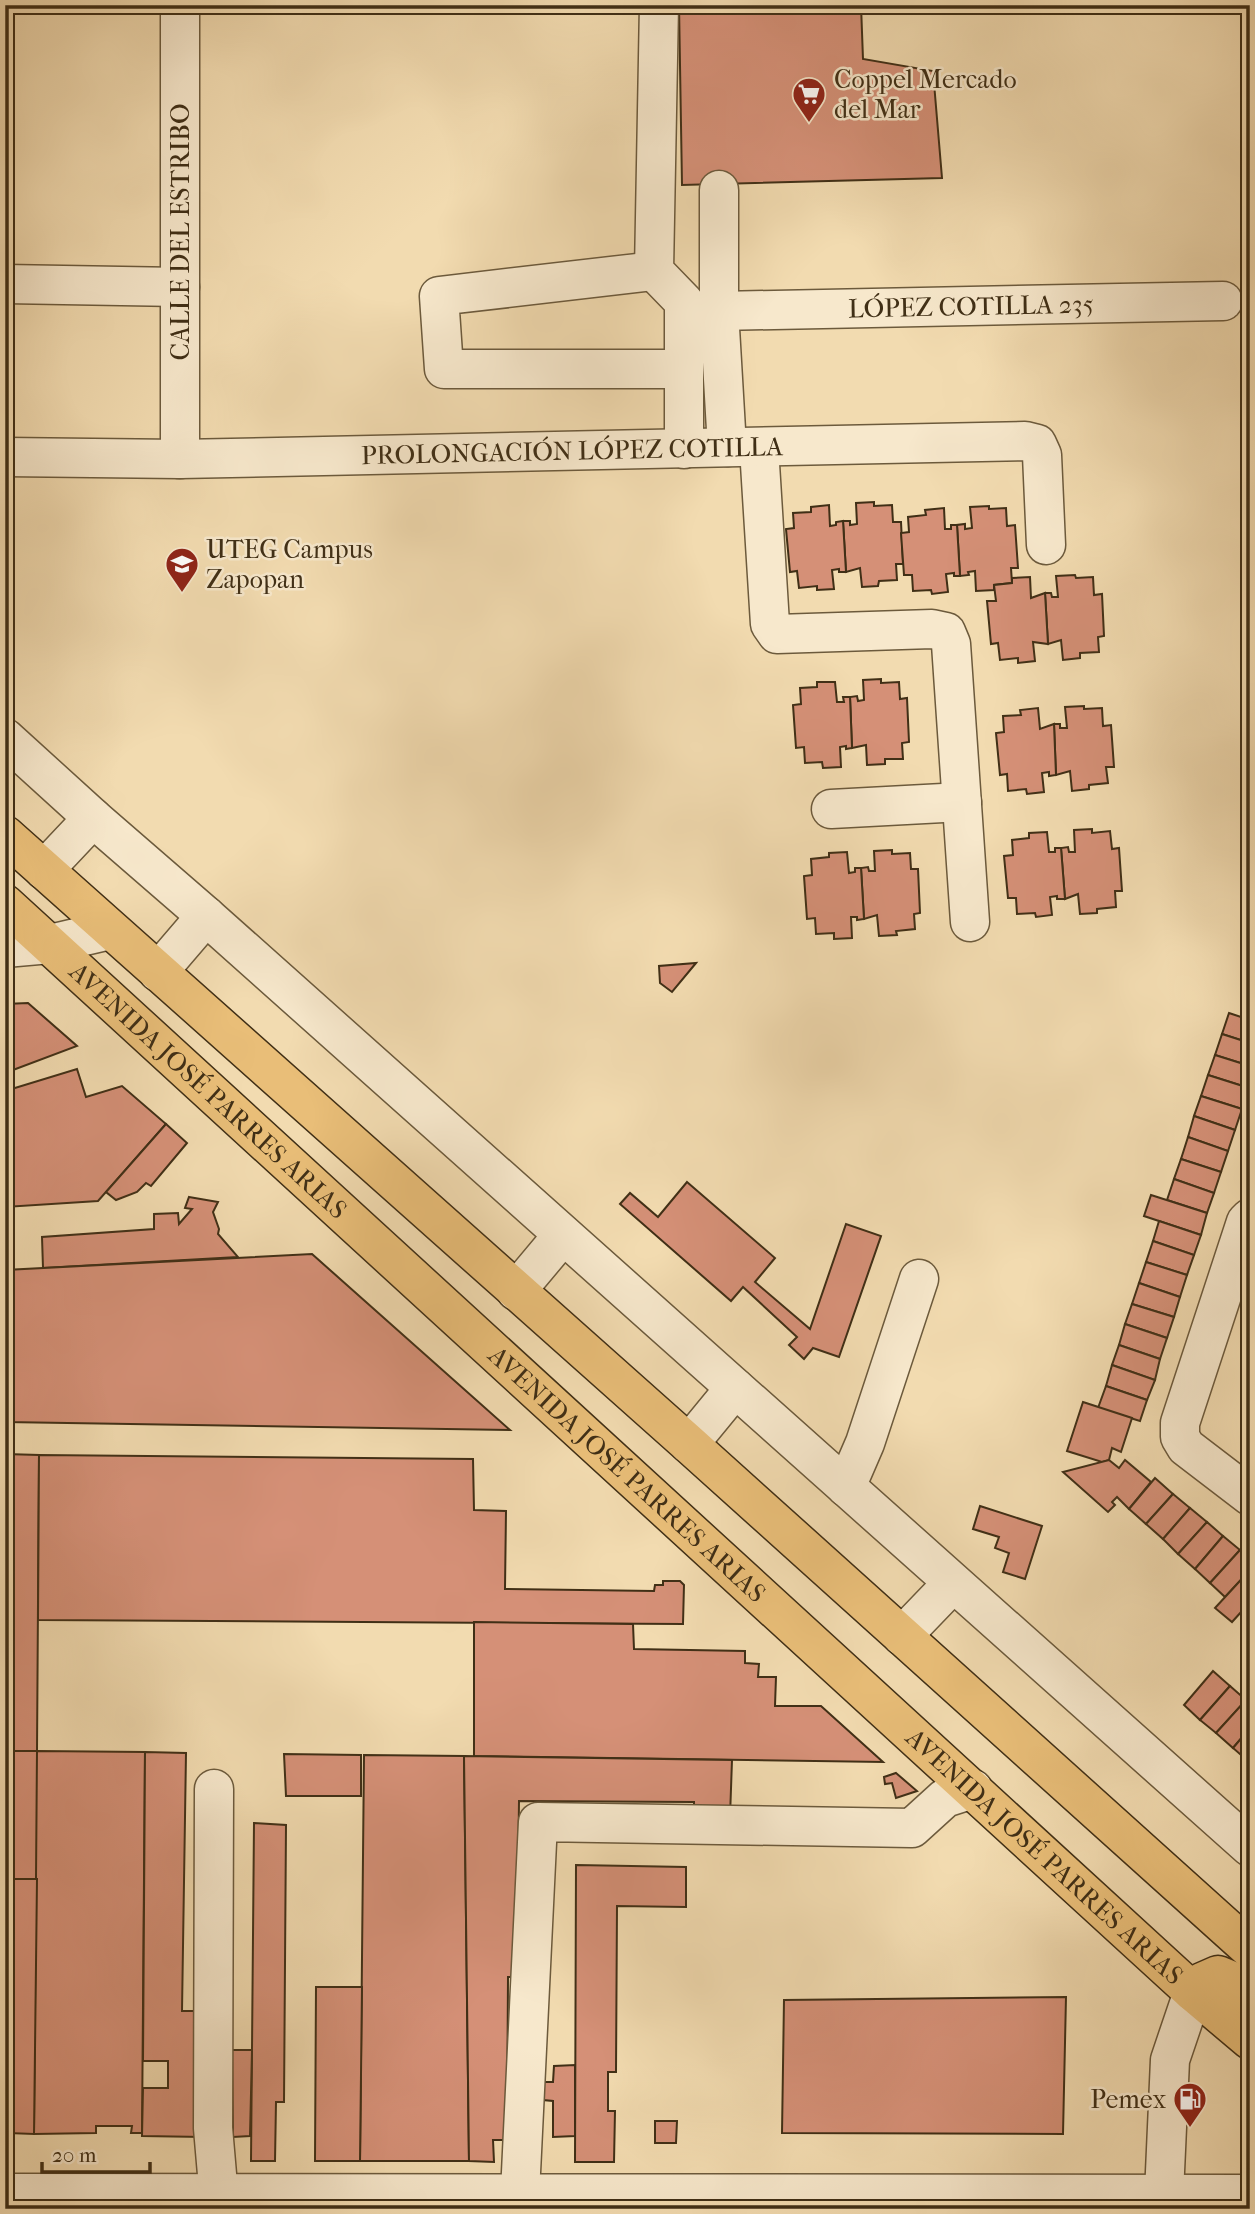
<svg xmlns="http://www.w3.org/2000/svg" width="1255" height="2214" font-family="'IM FELL French Canon',serif">
	<style>
		.building { fill: #d59077; stroke: #402f16; stroke-width: 2 }
		.lines { fill: none; stroke-linecap: round; stroke-linejoin: round }
		.minor-casing { stroke: #6c5a3c; stroke-width: 41 }
		.major-casing { stroke: #402f16; stroke-width: 41 }
		.minor { stroke: #f7e8cc; stroke-width: 38 }
		.major { stroke: #e9be78; stroke-width: 38 }
		.labels { text-anchor: middle; dominant-baseline: central; stroke-width: 5; stroke-linejoin: round; paint-order: stroke }
		.poi-label { font-size: 26px; fill: #402f16; stroke: #f7e8cc; text-anchor: start }
		.street-label { font-size: 26px; fill: #402f16; stroke: #f7e8cc }
	</style>
	<rect width="100%" height="100%" fill="#f2dbb0"/>
	<filter id="stains"><feTurbulence type="fractalNoise" baseFrequency=".00286" numOctaves="4"/><feColorMatrix values="0 0 0 0 .2 0 0 0 0 .09 0 0 0 0 .02 0 0 0 .5 -.17"/></filter>
	<radialGradient id="worn" r=".72"><stop offset=".6" stop-color="#630" stop-opacity="0"/><stop offset="1" stop-color="#630" stop-opacity=".3"/></radialGradient>
	<g class="building">
		<path d="M679,5H861L863,59L933,71L942,178L682,185Z"/>
		<path d="M874,502V506L892,505L893,522H901L903,564H896L897,580L879,581L878,586L862,587L860,568L846,572L843,521H850V525L857,524L856,503Z"/>
		<path d="M829,505L830,526L836,525V522L843,521L846,572H839V569L832,570L834,589L817,590V586L799,588L797,571L790,572L786,529L794,528L793,513L811,512V507Z"/>
		<path d="M989,506V509L1006,508L1007,526L1015,525L1018,568H1011L1012,583L994,585V590L976,591L975,571L968,572L969,575L960,576L957,525L965,524V529L972,528L970,507Z"/>
		<path d="M944,508L945,529H951V525H957L960,576H954V573L946,574L948,592L932,594L931,590L913,591L912,575H904L901,533L909,532L908,517L926,515L925,510Z"/>
		<path d="M1075,575L1076,578L1093,577L1094,595L1102,594L1104,636L1098,637L1099,652L1080,653V658L1063,660L1061,640L1048,644L1045,593H1051L1052,597H1058L1056,576Z"/>
		<path d="M1030,577L1031,598L1045,593L1048,644L1033,642L1035,661L1018,663V658L1000,660L998,643L991,644L987,601H996L994,585L1012,583V578Z"/>
		<path d="M881,679V683L899,682L900,699L907,698L909,742L902,743L903,759H885V764L867,765L866,745L852,748L850,697L857,696L858,701L864,700L863,680Z"/>
		<path d="M817,682H835L837,702H844L843,697H850L852,748L846,749V746L840,747L841,767L823,768L822,762L805,763L804,747L796,748L793,705L801,704L800,688L817,687Z"/>
		<path d="M1084,706V709L1102,708L1103,726L1111,725L1114,767H1106L1108,783L1089,785V789L1072,791L1070,771L1056,775L1054,724H1060V728H1067L1065,707Z"/>
		<path d="M1038,708L1040,729L1054,724L1056,775L1049,776V772L1042,773L1044,792L1027,794L1026,789L1008,791L1007,774L1000,775L996,733L1004,732L1003,716L1021,715L1020,710Z"/>
		<path d="M1092,829V833L1110,831L1112,849L1119,848L1122,891H1115L1116,907L1097,909V913L1080,914L1078,894L1065,899L1061,848L1068,847L1069,852H1075L1074,830Z"/>
		<path d="M1047,832L1049,852H1055V848H1061L1065,899H1057V896L1050,897L1052,915L1036,917L1035,913L1017,914L1016,898H1008L1004,856L1013,855L1012,840L1029,838V833Z"/>
		<path d="M892,850V854L910,853L911,869H918L920,913L914,914L915,929L896,931L897,935L879,936L877,915L864,919L861,868L868,867L869,871H875L874,851Z"/>
		<path d="M847,852L849,873L855,872V868H861L864,919L857,920V917H851L852,938L834,939V933L816,934L815,918L807,919L804,876L812,875L811,859L829,857V853Z"/>
		<path d="M696,963L672,992L660,983L659,966Z"/>
		<path d="M28,1003L77,1046L5,1073V1004Z"/>
		<path d="M1229,1013L1250,1020V1043L1222,1034Z"/>
		<path d="M1222,1034L1250,1043V1066L1215,1055Z"/>
		<path d="M1215,1055L1250,1066L1249,1088L1208,1075Z"/>
		<path d="M77,1069L86,1097L122,1086L166,1124L98,1201L5,1207V1091Z"/>
		<path d="M1208,1075L1249,1088L1242,1109L1201,1096Z"/>
		<path d="M1201,1096L1242,1109L1235,1130L1194,1116Z"/>
		<path d="M1194,1116L1235,1130L1228,1151L1188,1137Z"/>
		<path d="M166,1124L187,1143L151,1186L146,1183L137,1192L116,1200L106,1192Z"/>
		<path d="M1188,1137L1228,1151L1221,1172L1181,1159Z"/>
		<path d="M1181,1159L1221,1172L1214,1193L1174,1179Z"/>
		<path d="M1174,1179L1214,1193L1207,1213L1167,1200Z"/>
		<path d="M687,1182L775,1258L755,1282L810,1329L846,1224L881,1236L839,1357L813,1348L804,1359L789,1345L797,1337L743,1287L731,1301L620,1204L630,1193L658,1217Z"/>
		<path d="M1151,1195L1207,1213L1201,1235L1144,1216Z"/>
		<path d="M189,1197L218,1202L213,1212L219,1229L218,1234L238,1257L43,1268L42,1237L154,1229V1214L178,1213L179,1224L192,1209L185,1208Z"/>
		<path d="M10,1206L12,1222L5,1223V1207Z"/>
		<path d="M1159,1221L1201,1235L1194,1255L1153,1241Z"/>
		<path d="M1153,1241L1194,1255L1187,1275L1146,1262Z"/>
		<path d="M312,1254L510,1430L5,1422V1270Z"/>
		<path d="M1146,1262L1187,1275L1180,1297L1139,1283Z"/>
		<path d="M1139,1283L1180,1297L1174,1317L1132,1304Z"/>
		<path d="M1132,1304L1174,1317L1167,1338L1125,1324Z"/>
		<path d="M1125,1324L1167,1338L1160,1359L1119,1345Z"/>
		<path d="M1119,1345L1160,1359L1155,1380L1112,1365Z"/>
		<path d="M1112,1365L1155,1380L1147,1400L1106,1386Z"/>
		<path d="M1106,1386L1147,1400L1140,1421L1098,1408Z"/>
		<path d="M1083,1402L1132,1418L1121,1452L1112,1448L1109,1460L1102,1462L1067,1451Z"/>
		<path d="M5,1454L39,1455L37,1751H5Z"/>
		<path d="M39,1455L473,1459L474,1510L506,1511L505,1589L654,1591L655,1585H663V1581H680L684,1585L683,1624L38,1620Z"/>
		<path d="M1109,1460L1119,1468L1125,1460L1151,1482L1129,1509L1117,1497L1112,1502L1115,1505L1108,1512L1063,1472Z"/>
		<path d="M1155,1478L1173,1494L1146,1524L1129,1509Z"/>
		<path d="M1173,1494L1190,1508L1163,1539L1146,1524Z"/>
		<path d="M980,1506L1042,1526L1025,1579L1003,1572L1009,1553L995,1548L999,1537L973,1529Z"/>
		<path d="M1190,1508L1207,1522L1178,1554L1163,1539Z"/>
		<path d="M1207,1522L1223,1536L1195,1569L1178,1554Z"/>
		<path d="M1223,1536L1240,1550L1210,1583L1195,1569Z"/>
		<path d="M1240,1550L1250,1559V1570L1225,1597L1210,1583Z"/>
		<path d="M1250,1570V1618L1242,1611L1232,1622L1215,1608Z"/>
		<path d="M474,1622L633,1624L634,1649L745,1651V1663L759,1664L758,1677H776L775,1706H821L883,1762L474,1756Z"/>
		<path d="M1213,1671L1230,1686L1200,1720L1184,1705Z"/>
		<path d="M1230,1686L1246,1700L1216,1733L1200,1720Z"/>
		<path d="M1246,1700L1250,1703V1728L1233,1748L1216,1733Z"/>
		<path d="M1250,1728V1761L1249,1762L1233,1748Z"/>
		<rect x="5" y="1751" width="32" height="128"/>
		<path d="M37,1751L145,1752L142,2133H131L132,2126H96V2133L34,2134Z"/>
		<path d="M145,1752L186,1753L182,2011H201L204,2137L142,2136L143,2088H168V2061H143Z"/>
		<path d="M284,1754L361,1755V1796H286Z"/>
		<path d="M364,1755L464,1756L469,2161H360Z"/>
		<path d="M464,1756L732,1760L730,1817L694,1816V1802L519,1801L517,1977H508L507,2140H493L494,2162L469,2161Z"/>
		<path d="M896,1773L917,1791L896,1798L892,1783L885,1784L884,1777Z"/>
		<path d="M254,1823L286,1825L284,2102H276L275,2161H251Z"/>
		<path d="M576,1865L686,1867V1907L617,1906L616,2072H608V2111H615L614,2162H575Z"/>
		<path d="M5,1879H37L34,2134L8,2133V2138H5Z"/>
		<path d="M316,1987H362L360,2161H315Z"/>
		<path d="M1066,1997L1063,2134L782,2133L784,2000Z"/>
		<path d="M232,2050H252L250,2136L233,2137Z"/>
		<path d="M575,2065V2136L553,2137V2101L543,2100L544,2082H553L554,2066Z"/>
		<path d="M655,2121H677L676,2143H655Z"/>
	</g>
	<g class="lines">
		<defs>
			<g id="minor">
				<path d="M180,5V459"/>
				<path d="M659,5L654,271L684,302V449"/>
				<path d="M719,190V311L727,447"/>
				<path d="M654,271L439,296L444,369H682"/>
				<path d="M5,284L180,287"/>
				<path id="s1" d="M719,311L1223,301"/>
				<path d="M759,448L770,624L777,634L932,629L946,632L951,644L970,922"/>
				<path id="s2" d="M5,457L180,459L1025,441L1037,444L1042,455L1046,545"/>
				<path d="M5,738L93,818L206,916L1250,1847"/>
				<path d="M831,809L962,802"/>
				<path d="M44,870L93,818"/>
				<path d="M5,948L50,944L110,930"/>
				<path d="M158,972L206,916"/>
				<path d="M1250,1218L1246,1222L1180,1423V1437L1186,1447L1250,1496"/>
				<path d="M516,1291L563,1235"/>
				<path d="M689,1444L735,1388"/>
				<path d="M846,1487L865,1443L919,1279"/>
				<path d="M902,1636L953,1583"/>
				<path d="M214,1789L213,2128L220,2209"/>
				<path d="M5,2193L1250,2194"/>
				<path d="M520,2193L538,1822L912,1828L945,1798L973,1789"/>
				<path d="M1164,2194L1170,2060L1193,1992"/>
			</g>
			<g id="major">
				<path d="M5,835L689,1444L1250,1949"/>
				<path id="s3" d="M5,904L1193,1992L1250,2040"/>
				<path d="M1193,1992L1202,1982L1218,1975L1230,1980L1250,1997"/>
			</g>
		</defs>
		<use href="#minor" class="minor-casing"/>
		<use href="#major" class="major-casing"/>
		<use href="#minor" class="minor"/>
		<use href="#major" class="major"/>
	</g>
	<defs>
		<symbol id="supermarket-pin" viewBox="-11 -11 22 30"><path d="M0 17L-7.5 6A9.5 9.5 0 1 1 7.5 6Z" fill="#8f2418" stroke="#f7e8cc"/><path d="M-6-5.5h2.5l.6 2H6L4.5 2H-2.5L-4.4-4H-6ZM-1.5 3.2a1.3 1.3 0 1 0 .1 0ZM3 3.2a1.3 1.3 0 1 0 .1 0Z" fill="#fff"/></symbol>
		<symbol id="university-pin" viewBox="-11 -11 22 30"><path d="M0 17L-7.5 6A9.5 9.5 0 1 1 7.5 6Z" fill="#8f2418" stroke="#f7e8cc"/><path d="M0-5L7-2L0 1L-7-2ZM-4 1L0 2.5L4 1V4Q0 6-4 4Z" fill="#fff"/></symbol>
		<symbol id="fuel-pin" viewBox="-11 -11 22 30"><path d="M0 17L-7.5 6A9.5 9.5 0 1 1 7.5 6Z" fill="#8f2418" stroke="#f7e8cc"/><path d="M-5.5-6h7V0h2V4h1.3V-2.5L3-4.5l.8-.8L6-3V5H2.5V1h-1V6h-7ZM-4.2-4.7v3.2H.2V-4.7Z" fill="#fff"/></symbol>
	</defs>
	<g fill-rule="evenodd">
		<use href="#supermarket-pin" x="790" y="75" width="38" height="52"/>
		<use href="#university-pin" x="163" y="545" width="38" height="52"/>
		<use href="#fuel-pin" x="1171" y="2080" width="38" height="52"/>
	</g>
	<g class="labels">
		<g class="poi-label">
			<text x="834" y="79">Coppel Mercado<tspan x="834" dy="30">del Mar</tspan></text>
			<text x="206" y="549">UTEG Campus<tspan x="206" dy="30">Zapopan</tspan></text>
			<text x="1166" y="2099" text-anchor="end">Pemex</text>
		</g>
		<g class="street-label">
			<text transform="translate(180 232) rotate(-90)">CALLE DEL ESTRIBO</text>
			<text stroke="none"><textPath href="#s1" startOffset="252">LÓPEZ COTILLA 235</textPath></text>
			<text stroke="none"><textPath href="#s2" startOffset="567">PROLONGACIÓN LÓPEZ COTILLA</textPath></text>
			<text stroke="none"><textPath href="#s3" startOffset="276">AVENIDA JOSÉ PARRES ARIAS</textPath></text>
			<text stroke="none"><textPath href="#s3" startOffset="844">AVENIDA JOSÉ PARRES ARIAS</textPath></text>
			<text stroke="none"><textPath href="#s3" startOffset="1410">AVENIDA JOSÉ PARRES ARIAS</textPath></text>
		</g>
	</g>
	<rect width="1255" height="2214" fill="none" stroke="#f2dbb0" stroke-width="28"/>
	<rect x="7" y="7" width="1241" height="2200" fill="none" stroke="#402f16" stroke-width="3.5"/>
	<rect x="14" y="14" width="1227" height="2186" fill="none" stroke="#402f16" stroke-width="2"/>
	<path d="M42 2162v10h108v-10" fill="none" stroke="#402f16" stroke-width="3.5"/>
	<text x="52" y="2162" font-size="21" fill="#402f16" stroke="#f7e8cc" stroke-width="5" paint-order="stroke">20 m</text>
	<rect width="100%" height="100%" filter="url(#stains)"/>
	<rect width="100%" height="100%" fill="url(#worn)"/>
</svg>
